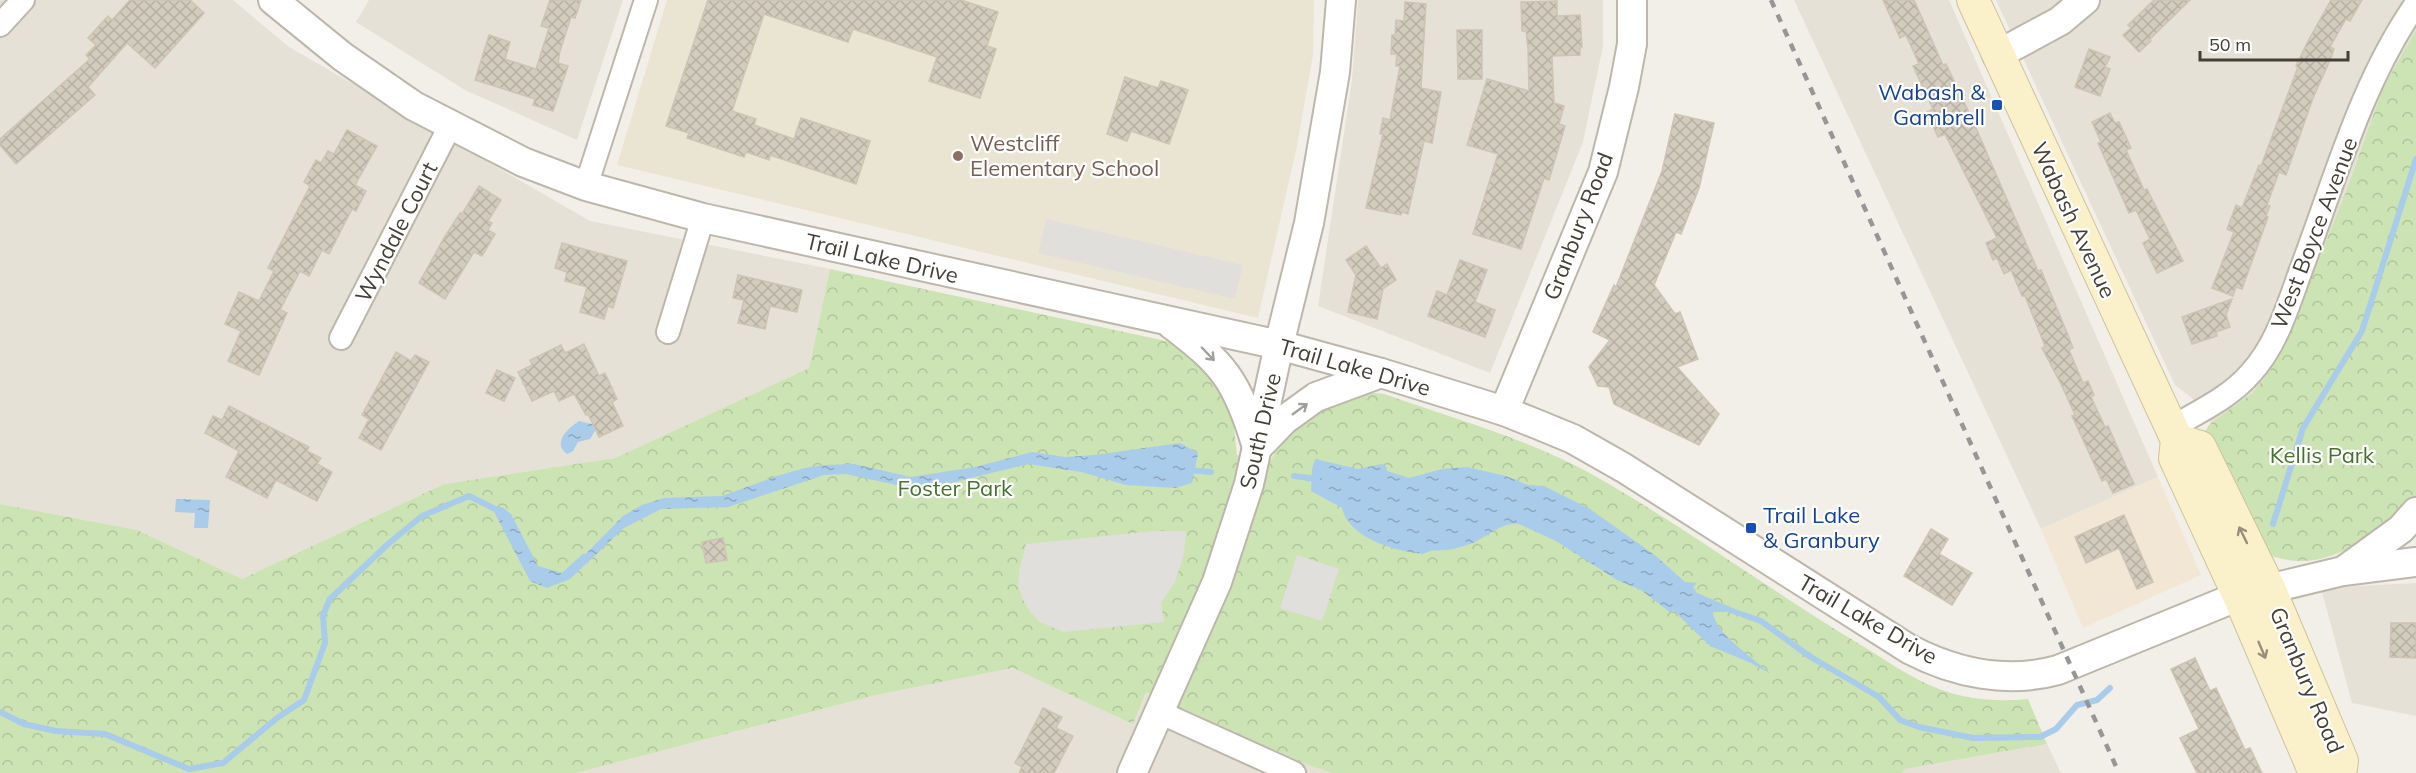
<svg xmlns="http://www.w3.org/2000/svg" width="2416" height="773" font-family="Mulish,sans-serif">
	<style>
		.residential { fill: #e6e1d6 }
		.commercial { fill: #f2e7d5 }
		.education { fill: #eae5d3 }
		.forest { fill: url(#forest-crowns) }
		.parking { fill: #e1dfdc }
		.water { fill: url(#water-ripples) }
		.lines { fill: none; stroke-linecap: round; stroke-linejoin: round }
		.stream { stroke: #a9ccea; stroke-width: 6 }
		.building { fill: url(#building-cross-hatch); stroke: #cdc4b2; stroke-width: 1.5 }
		.minor-casing { stroke: #bdb7ab; stroke-width: 26 }
		.tertiary-casing { stroke: #bdb7ab; stroke-width: 32 }
		.secondary-casing { stroke: #cec39b; stroke-width: 34 }
		.minor { stroke: #fff; stroke-width: 22 }
		.tertiary { stroke: #fff; stroke-width: 28 }
		.secondary { stroke: #faf0ca; stroke-width: 32 }
		.rail { stroke: #969696; stroke-width: 4.5; stroke-dasharray: 8 8; stroke-linecap: butt }
		.oneway { stroke: #a2a09b }
		.oneway2 { stroke: #968f79 }
		.transit-dot { fill: #1a4fb4; stroke: #fff; stroke-width: 2 }
		.education-dot { fill: #8d6e63; stroke: #fff; stroke-width: 2 }
		.labels { text-anchor: middle; dominant-baseline: central; stroke-width: 4.5; stroke-linejoin: round; paint-order: stroke }
		.transit-label { font-size: 22px; fill: #164399; stroke: #fff; text-anchor: end }
		.education-label { font-size: 22px; fill: #785e54; stroke: #fff; text-anchor: start }
		.street-label { font-size: 22px; fill: #454037; stroke: #fff }
		.park-label { font-size: 22px; fill: #467130; stroke: #fff }
	</style>
	<defs>
		<pattern id="forest-crowns" width="20" height="18" patternUnits="userSpaceOnUse" patternTransform="scale(1.5)"><rect width="20" height="18" fill="#cce3b4"/><path d="M2 6a3 3 0 1 1 6 0M12 15a3 3 0 1 1 6 0" fill="none" stroke="#b1c49b"/></pattern>
		<pattern id="water-ripples" width="26" height="14" patternUnits="userSpaceOnUse" patternTransform="scale(1.5)"><rect width="26" height="14" fill="#a9ccea"/><path d="M2 4q2-2 4 0t4 0M15 11q2-2 4 0t4 0" fill="none" stroke="#8ba7be"/></pattern>
		<pattern id="building-cross-hatch" width="8" height="8" patternUnits="userSpaceOnUse" patternTransform="scale(1.5)"><rect width="8" height="8" fill="#d3ccbe"/><path d="M0 0l8 8M0 8l8-8" fill="none" stroke="#b6b0a4"/></pattern>
	</defs>
	<rect width="100%" height="100%" fill="#f2efe8"/>
	<g class="residential">
		<path d="M0,0H233L289,47L590,221L830,269L809,368L615,458L444,484L242,579L137,530L0,504Z"/>
		<path d="M369,0H623L577,140L465,90L356,22Z"/>
		<path d="M1358,0H1603V46L1583,142L1490,373L1318,306L1352,80Z"/>
		<path d="M1794,0H1949L2158,477L2041,529Z"/>
		<path d="M1996,0H2416V30L2383,88L2345,194L2282,351L2269,372L2252,393L2211,423L2192,398L2175,385Z"/>
		<path d="M2416,583V716L2352,703L2321,588Z"/>
		<path d="M1013,668L1133,723L1146,692L1308,765L1331,773H576L876,695Z"/>
		<path d="M2047,744L2061,773H1902L1905,769Z"/>
	</g>
	<path class="commercial" d="M2158,477L2201,575L2083,628L2041,529Z"/>
	<path class="education" d="M667,0H1314L1313,55L1297,146L1258,318L617,165Z"/>
	<g class="forest">
		<path d="M2416,30V500C2372,534 2329,577 2269,555L2205,441V431L2211,423L2252,393L2269,372L2282,351L2345,194L2383,88Z"/>
		<path d="M830,269L1166,341L1192,355L1214,376L1232,410L1237,455L1270,461C1275,453 1279,443 1285,437C1308,410 1348,388 1384,394C1454,419 1530,439 1595,476C1685,527 1768,589 1856,642C1883,658 1910,678 1939,689C1968,700 1998,702 2028,699L2047,744L1905,769L1902,773H1331L1308,765L1146,692L1133,724L1013,668L876,695L576,773H0V504L137,530L242,579L444,484L615,458L809,368Z"/>
	</g>
	<g class="parking">
		<path d="M1046,219L1243,265L1235,299L1038,253Z"/>
		<path d="M1154,531H1186L1184,554L1175,582L1161,603L1164,622L1064,632L1040,622L1030,612L1023,600L1018,585L1019,571L1026,544Z"/>
		<path d="M1297,555L1339,569L1322,621L1280,608Z"/>
	</g>
	<g class="water">
		<path d="M579,421L592,424L595,431L590,439L578,442L573,451L567,454C552,443 568,428 579,421Z"/>
		<path d="M1180,443L1198,453L1192,483L1175,488L1126,485L1081,472L1028,464L934,487L915,489L846,474L824,475L728,507L661,509L624,528L570,579L547,588L530,581L491,506L502,507L511,514L538,566L566,574L623,516L642,505L664,498L722,496L777,476L805,468L826,465L854,464L911,477L975,467L1032,452L1065,457L1095,455Z"/>
		<path d="M1315,459L1358,469L1382,464L1386,466L1387,471L1409,478L1442,469L1467,467L1506,476L1528,485L1544,486L1590,509L1656,556L1685,582L1697,583L1693,587L1697,593L1752,616L1751,620L1727,612H1713C1714,633 1755,659 1771,674L1751,663L1710,646L1673,610L1671,613L1641,590L1617,580L1556,541L1519,524C1502,521 1486,538 1470,544C1463,546 1455,549 1447,550C1438,551 1431,549 1423,554C1396,551 1349,539 1342,508L1311,491L1312,469Z"/>
		<path d="M176,499L210,500L208,528H194L195,513L175,512Z"/>
	</g>
	<g class="lines">
		<g class="stream">
			<path d="M1188,470L1211,472"/>
			<path d="M1294,476L1317,479"/>
			<path d="M2273,524L2303,428L2362,331L2416,159"/>
			<path d="M563,576L584,557"/>
			<path d="M1744,615L1761,621L1809,656L1879,697L1900,720L1919,727L1973,738L2040,737L2056,729L2077,705L2097,700L2110,688"/>
			<path d="M0,712L24,724L56,731L105,734L189,769L223,763L277,718L304,700L325,643L323,615L330,599L388,544L422,516L469,496L497,510"/>
		</g>
	</g>
	<g class="building">
		<path d="M130,0H190L204,13L155,68L127,43L88,87L95,95L16,164L0,145V139L90,59L86,55L96,45L88,38L108,16L112,20Z"/>
		<path d="M550,0H581L575,18L571,17L560,51L558,63L568,66L553,111L533,105L535,99L475,80L489,35L510,42L505,59L536,69L549,28L541,26Z"/>
		<path d="M708,0H961L998,12L987,46L996,49L980,98L929,81L937,57L853,29L848,42L764,14L732,111L756,119L754,125L794,139L801,118L870,141L856,184L770,155L769,160L746,152L744,157L687,138L689,133L666,126Z"/>
		<path d="M1883,0H1914L1943,65L1946,64L1973,121L2038,271L2041,270L2068,335L2073,348L2069,350L2083,383L2088,381L2094,395L2091,397L2105,427L2108,426L2134,484L2113,493L2106,479L2102,481L2072,416L2075,415L2062,386L2042,348L2045,346L2025,296H2022L2011,270L2004,274L1997,258L1993,260L1986,243L1997,238L1945,134L1938,137L1927,112L1933,109L1913,66L1919,64L1906,35L1900,38Z"/>
		<path d="M2154,0H2190L2150,39L2151,41L2139,52L2123,35L2131,28L2128,25Z"/>
		<path d="M2331,0H2362L2350,21L2346,19L2330,47L2334,49L2331,58L2313,98L2286,175L2279,172L2267,205L2270,206L2266,216L2268,217L2242,289L2236,287L2233,296L2212,288L2234,232L2227,229L2236,205L2242,208L2259,165L2261,166L2298,67L2296,66L2308,41Z"/>
		<path d="M1557,1V16L1580,15L1582,47H1580V55L1552,56L1554,103L1564,106L1559,124L1565,126L1549,180L1544,178L1521,249L1473,234L1498,154L1467,145L1487,79L1529,91L1528,49L1526,31H1522L1521,2Z"/>
		<path d="M1405,2L1426,4L1421,88L1441,92L1432,143L1424,141L1408,214L1402,212L1401,215L1366,208L1383,134H1380L1383,118L1390,120L1400,66H1396L1397,54H1391L1392,35H1395L1396,20L1404,21Z"/>
		<path d="M1457,30H1482V79H1458Z"/>
		<path d="M2089,49L2110,57L2105,67L2110,69L2100,96L2075,87Z"/>
		<path d="M1125,77L1158,88L1161,81L1188,90L1169,144L1131,131L1127,141L1107,134Z"/>
		<path d="M2110,113L2115,123L2119,122L2131,148L2126,150L2144,190L2147,189L2183,261L2157,273L2143,243L2150,239L2136,210L2129,213L2098,143L2101,142L2092,122Z"/>
		<path d="M1675,114L1714,123L1699,188L1681,234L1676,232L1654,285L1675,314L1680,312L1698,359L1677,367L1719,414L1699,445L1614,404L1609,387L1598,386L1589,367L1610,340L1593,332L1614,285L1616,287L1662,171Z"/>
		<path d="M347,130L377,146L355,185L366,191L356,211L352,209L329,254L322,250L309,276L300,271L280,310L287,313L259,375L228,361L241,331L225,324L239,292L259,301L274,271L268,268L310,186L304,182L316,160L321,163L328,151L334,154Z"/>
		<path d="M479,186L501,200L488,221L492,223L488,230L495,234L482,256L474,252L445,299L419,283L444,238L460,213L462,214Z"/>
		<path d="M562,243L627,261L613,308L608,306L604,319L580,312L587,287L565,281L567,272L555,268Z"/>
		<path d="M1366,246L1381,268L1387,264L1396,280L1383,289L1377,319L1348,312L1356,275L1346,260Z"/>
		<path d="M1460,260L1487,270L1475,302L1495,310L1485,337L1428,316L1437,291L1447,295Z"/>
		<path d="M738,275L802,290L797,312L770,306L765,329L738,323L744,300L733,298Z"/>
		<path d="M2232,299L2226,315L2230,327L2216,332L2217,336L2192,344L2182,317Z"/>
		<path d="M584,344L599,376L605,373L617,399L612,402L623,426L599,437L588,414L586,415L574,394L559,401L554,391L532,401L518,372L532,365L530,360L561,345L565,353Z"/>
		<path d="M396,352L411,361L415,355L429,362L381,450L359,438L369,419L362,415Z"/>
		<path d="M497,370L515,378L504,401L486,393Z"/>
		<path d="M229,406L309,447L307,451L321,458L317,464L332,472L317,501L276,480L267,498L226,477L239,451L205,433L213,416L222,420Z"/>
		<path d="M2124,515L2153,582L2137,589L2119,548L2086,563L2075,537Z"/>
		<path d="M1931,529L1948,539L1939,554L1972,573L1952,605L1904,576Z"/>
		<path d="M723,538L727,560L706,563L702,542Z"/>
		<path d="M2391,623H2416V658L2390,657Z"/>
		<path d="M2195,658L2210,691L2216,688L2245,750L2250,748L2262,773H2197L2180,738L2199,729L2171,669Z"/>
		<path d="M1043,708L1062,717L1056,728L1073,736L1054,773H1019L1022,767L1015,763Z"/>
	</g>
	<g class="lines">
		<defs>
			<g id="minor">
				<path d="M0,25L23,0"/>
				<path d="M586,186L646,0"/>
				<path d="M668,332L703,218"/>
				<path d="M341,338L450,126"/>
				<path d="M2171,428C2198,412 2229,398 2250,374C2279,343 2290,298 2305,259C2337,173 2363,80 2416,4"/>
				<path d="M1159,712L1294,773"/>
			</g>
			<g id="tertiary">
				<path d="M273,0L343,57L414,106L523,162L586,186L703,218L1279,345L1381,373L1504,411L1539,425L1573,439L1624,468L1909,649C1955,673 2007,684 2058,670L2239,596L2343,571L2416,562"/>
				<path d="M1997,55L2060,21L2085,0"/>
				<path d="M1171,324C1224,364 1237,381 1256,444"/>
				<path d="M1504,411L1603,172L1624,87L1632,44V0"/>
				<path d="M1257,448L1284,420L1316,397L1381,373"/>
				<path d="M2346,569L2401,529L2416,512"/>
				<path d="M1132,773L1217,582L1249,484L1279,345L1309,223L1335,72L1341,0"/>
			</g>
			<g id="secondary">
				<path d="M1973,0L2177,440L2175,458L2239,596L2315,773"/>
				<path d="M2177,440L2200,447L2269,588L2342,761L2340,773"/>
			</g>
		</defs>
		<use href="#minor" class="minor-casing"/>
		<use href="#tertiary" class="tertiary-casing"/>
		<use href="#secondary" class="secondary-casing"/>
		<use href="#minor" class="minor"/>
		<use href="#tertiary" class="tertiary"/>
		<use href="#secondary" class="secondary"/>
		<path class="rail" d="M1771,0L2119,773"/>
	</g>
	<defs><path id="oneway-shaft" d="M-6 0H5M1.5-3L5.5 0L1.5 3" fill="none" stroke-width="1.6" stroke-linecap="round" stroke-linejoin="round" transform="scale(1.5)"/></defs>
	<g class="oneway">
		<use href="#oneway-shaft" transform="translate(1208 354) rotate(46)"/>
		<use href="#oneway-shaft" transform="translate(1300 409) rotate(-36)"/>
	</g>
	<g class="oneway2">
		<use href="#oneway-shaft" transform="translate(2243 535) rotate(-116)"/>
		<use href="#oneway-shaft" transform="translate(2262 650) rotate(67)"/>
	</g>
	<g class="transit-dot">
		<rect x="1991" y="99" width="12" height="12" rx="3"/>
		<rect x="1745" y="522" width="12" height="12" rx="3"/>
	</g>
	<circle class="education-dot" cx="958" cy="156" r="6"/>
	<g class="labels">
		<g class="transit-label">
			<text x="1985" y="92">Wabash &amp;<tspan x="1985" dy="25">Gambrell</tspan></text>
			<text x="1763" y="515" text-anchor="start">Trail Lake<tspan x="1763" dy="25">&amp; Granbury</tspan></text>
		</g>
		<g class="education-label">
			<text x="970" y="143">Westcliff<tspan x="970" dy="25">Elementary School</tspan></text>
		</g>
		<g class="street-label">
			<text transform="translate(2074 220) rotate(65)">Wabash Avenue</text>
			<text transform="translate(1578 226) rotate(-69)">Granbury Road</text>
			<text transform="translate(396 232) rotate(-63)">Wyndale Court</text>
			<text transform="translate(2314 233) rotate(-69)">West Boyce Avenue</text>
			<text transform="translate(882 258) rotate(13)">Trail Lake Drive</text>
			<text transform="translate(1355 367) rotate(16)">Trail Lake Drive</text>
			<text transform="translate(1260 431) rotate(-77)">South Drive</text>
			<text transform="translate(1868 619) rotate(30)">Trail Lake Drive</text>
			<text transform="translate(2307 680) rotate(67)">Granbury Road</text>
		</g>
		<g class="park-label">
			<text x="2322" y="455">Kellis Park</text>
			<text x="955" y="488">Foster Park</text>
		</g>
	</g>
	<path d="M2200 51v9h148v-9" fill="none" stroke="#454037" stroke-width="3"/>
	<text x="2209" y="51" font-size="18" fill="#454037" stroke="#ffffff" stroke-width="4.5" paint-order="stroke">50 m</text>
</svg>
